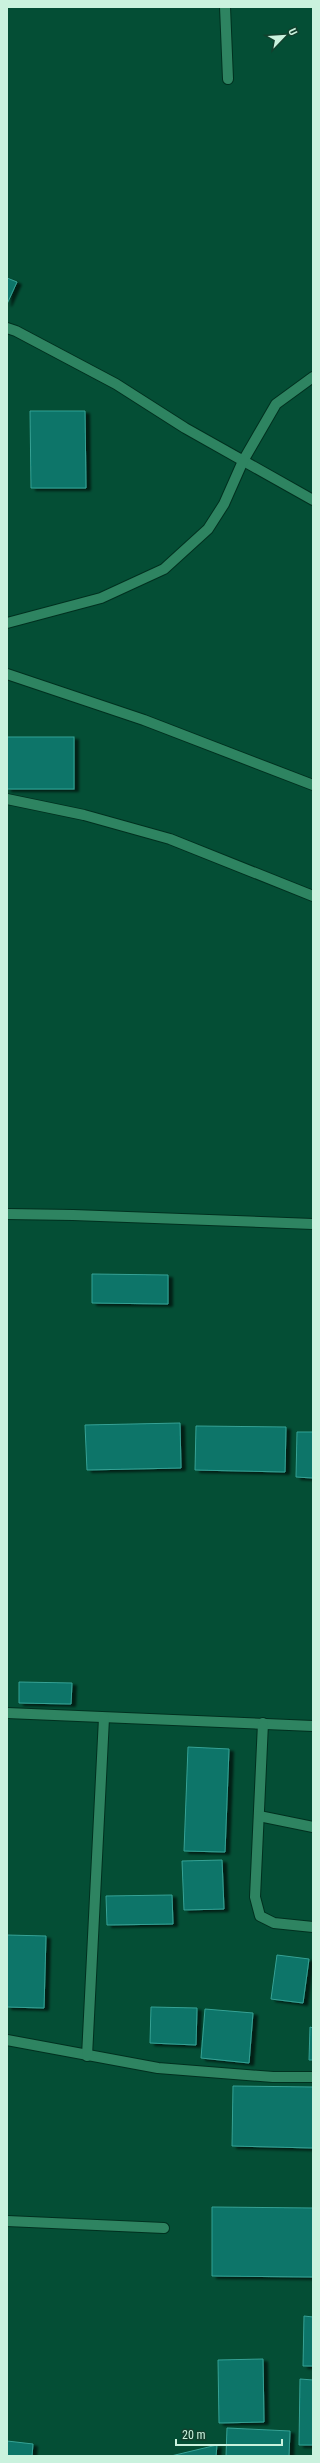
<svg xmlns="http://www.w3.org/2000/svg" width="320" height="2463" font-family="'Roboto Condensed',sans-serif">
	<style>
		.building { fill: #087469; stroke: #37a295; filter: url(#shadow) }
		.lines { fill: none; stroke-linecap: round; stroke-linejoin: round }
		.lane-casing { stroke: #00301f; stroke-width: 12 }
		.street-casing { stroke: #00301f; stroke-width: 12 }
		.lane { stroke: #2e8461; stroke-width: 10 }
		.street { stroke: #2e8461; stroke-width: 10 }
	</style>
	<defs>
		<filter id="shadow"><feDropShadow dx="4.5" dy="2.5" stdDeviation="1" flood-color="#0009"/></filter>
	</defs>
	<rect width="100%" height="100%" fill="#044e35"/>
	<g class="building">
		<path d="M7,278L17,282L7,304Z"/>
		<path d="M30,411H85L86,488H31Z"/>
		<rect x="7" y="737" width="67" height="52"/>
		<path d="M92,1274L168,1275V1304L92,1303Z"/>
		<path d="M180,1423L181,1468L87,1470L85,1425Z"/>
		<path d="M196,1426L286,1427L285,1472L195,1470Z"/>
		<path d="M297,1432H313V1478L296,1477Z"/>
		<path d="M19,1682L72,1683L71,1704L19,1703Z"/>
		<path d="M188,1747L229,1749L225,1852L184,1851Z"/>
		<path d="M222,1860L224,1909L184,1910L182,1861Z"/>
		<path d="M172,1895L173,1924L107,1925L106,1896Z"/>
		<path d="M7,1935L46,1936L44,2008L7,2007Z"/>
		<path d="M277,1955L309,1959L303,2003L271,1999Z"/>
		<path d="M151,2007L197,2008L196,2045L150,2043Z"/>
		<path d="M205,2009L253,2013L249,2063L201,2058Z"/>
		<path d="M310,2027L313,2028V2060H309Z"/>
		<path d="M233,2086L313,2087V2148L232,2146Z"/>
		<path d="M212,2207L313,2208V2277L212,2276Z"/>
		<path d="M304,2316L313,2317V2366H303Z"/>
		<path d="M263,2359L264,2422L219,2423L218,2360Z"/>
		<path d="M300,2379L313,2380V2445H299Z"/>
		<path d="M227,2428L290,2431L289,2456H226Z"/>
		<path d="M7,2441L33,2444L32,2456H7Z"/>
		<path d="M217,2445L216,2456H171Z"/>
	</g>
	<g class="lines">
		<defs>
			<g id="lane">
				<path d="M225,7L228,79"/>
				<path d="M7,799L84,815L170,839L313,896"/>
				<path d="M7,1214L73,1215L313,1224"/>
			</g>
			<g id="street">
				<path d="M7,328L16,331L116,384L185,428L313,500"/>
				<path d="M7,623L101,598L164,569L208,529L224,504L243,461L276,404L313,377"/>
				<path d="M7,674L144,720L313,785"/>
				<path d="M7,1713L313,1726"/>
				<path d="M263,1723L255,1897L260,1916L274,1923L313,1927"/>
				<path d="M259,1816L313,1827"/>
				<path d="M7,2040L158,2068L273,2077H313"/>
				<path d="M87,2056L104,1718"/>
				<path d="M7,2221L164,2228"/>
			</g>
		</defs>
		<use href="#lane" class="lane-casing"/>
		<use href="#street" class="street-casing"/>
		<use href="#lane" class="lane"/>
		<use href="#street" class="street"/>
	</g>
	<rect width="320" height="2463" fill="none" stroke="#caf2de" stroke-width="16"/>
	<g transform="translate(284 36) rotate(65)" stroke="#13402e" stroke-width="3" paint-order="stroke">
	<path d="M0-3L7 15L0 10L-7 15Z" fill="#caf2de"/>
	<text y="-6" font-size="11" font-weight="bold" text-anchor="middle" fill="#caf2de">U</text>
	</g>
	<path d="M176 2439v6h106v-6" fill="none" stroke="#caf2de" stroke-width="2"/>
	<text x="182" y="2439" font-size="12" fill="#caf2de" stroke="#13402e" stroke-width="3" paint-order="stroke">20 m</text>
</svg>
